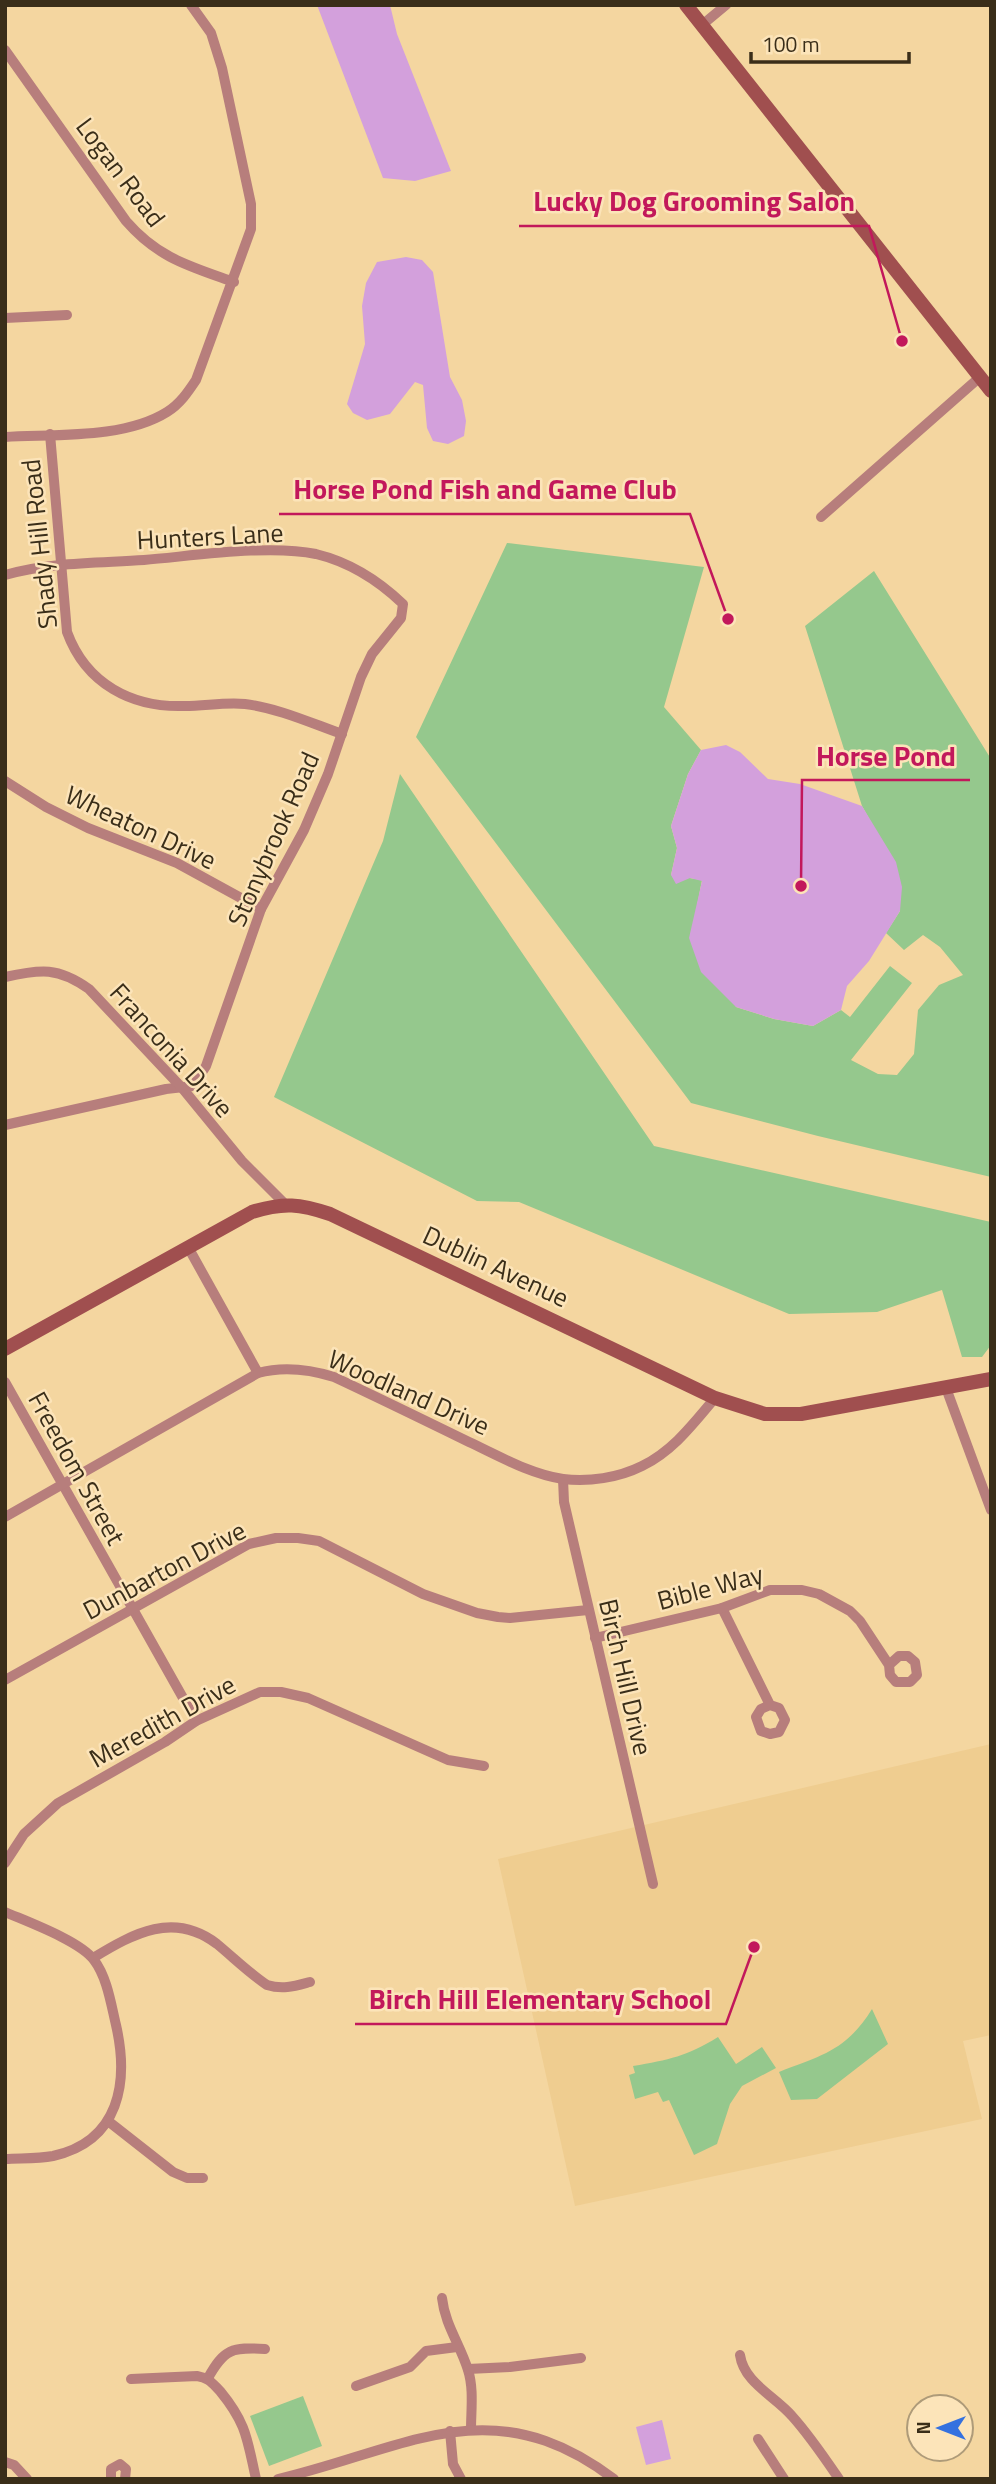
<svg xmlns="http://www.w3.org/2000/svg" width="996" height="2484" font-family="'Titillium Web',sans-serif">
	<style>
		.built { fill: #efcd90 }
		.green { fill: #95c88d }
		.water { fill: #d3a0dc }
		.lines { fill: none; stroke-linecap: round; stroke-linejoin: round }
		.street { stroke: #b77e7c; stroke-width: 10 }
		.secondary { stroke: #a04f4f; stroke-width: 14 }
		.labels { text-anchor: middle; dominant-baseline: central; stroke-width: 5; stroke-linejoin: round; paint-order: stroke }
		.street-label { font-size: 26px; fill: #3a2e19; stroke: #fce4b9 }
		.leader { fill: none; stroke: #c2185b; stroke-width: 2.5 }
		.callout-dot { fill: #c2185b; stroke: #fce4b9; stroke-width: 2.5 }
		.callout-label { font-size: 28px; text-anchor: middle; font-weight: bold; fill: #c2185b; stroke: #fce4b9; stroke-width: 5; stroke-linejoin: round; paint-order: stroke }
	</style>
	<rect width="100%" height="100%" fill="#f4d6a0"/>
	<path class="built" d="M991,1744V2035L963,2041L982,2119L575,2206L498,1859Z"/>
	<g class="green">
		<path d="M507,543L704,567L664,707L701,750L688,774L671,826L677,848L671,875L702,880L697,906L736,1007L774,1019L813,1026L841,1010L850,1017L890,966L912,983L851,1060L878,1074L897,1075L914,1054L918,1010L939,985L963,975L940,947L923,935L904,950L886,933L900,911L877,833L862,806L805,626L874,571L991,759V1177L818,1136L691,1103L416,737Z"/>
		<path d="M400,774L654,1146L991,1222V1345L982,1357H962L942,1290L877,1312L789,1314L519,1202L477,1201L274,1097L383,841Z"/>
		<path d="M872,2009L888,2044L817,2099L791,2100L779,2072C822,2055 846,2051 872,2009Z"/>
		<path d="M718,2037L736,2064L762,2047L776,2068L742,2086L730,2104L717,2144L694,2155L669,2100L663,2102L658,2092L635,2099L629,2075L635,2073L633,2066C669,2060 687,2056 718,2037Z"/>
		<path d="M303,2396L322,2446L269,2466L250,2416Z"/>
	</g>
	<g class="water">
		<path d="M317,5H390L397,34L451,171L415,181L383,178Z"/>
		<path d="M406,257L422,260L433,272L450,377L462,400L466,421L464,436L448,444L433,441L427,428L423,385L415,382L390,414L367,420L353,413L347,404L365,344L362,306L366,283L377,262Z"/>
		<path d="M726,745L740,752L768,779L800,784L862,806L896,862L902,887L900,911L869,961L847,986L841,1010L813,1026L774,1019L736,1007L701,972L689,938L702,881L690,878L676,884L671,875L677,848L671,826L688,774L701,750Z"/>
		<path d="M662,2420L671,2459L646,2465L636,2427Z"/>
	</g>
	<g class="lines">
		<g class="street">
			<path d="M702,25L726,5"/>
			<path d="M5,50L126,221C158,258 189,266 234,282"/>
			<path d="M5,318L67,315"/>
			<path d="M50,434L67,632C86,684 132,708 185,706C205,706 225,702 245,704C278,708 311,723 342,734"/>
			<path d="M5,437C55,434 124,439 167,412C180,404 188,392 196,380L251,229V204L222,68L211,33L191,5"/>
			<path d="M821,517L980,377"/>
			<path d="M5,575C49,562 99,563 144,560C193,556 269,544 316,554C349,562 379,581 403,604L401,618L372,654L361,677L328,774L304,830L261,909L206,1066L193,1086L166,1089L5,1125"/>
			<path d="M5,781L46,807L88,828L177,863L261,909"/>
			<path d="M5,977C41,969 58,967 89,989L183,1089L242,1161L284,1203"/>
			<path d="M188,1247L258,1373"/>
			<path d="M5,1382L196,1721"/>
			<path d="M946,1388L991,1510"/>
			<path d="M563,1479L564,1502L653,1884"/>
			<path d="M5,1517L258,1373C284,1366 308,1369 334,1377C379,1398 424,1420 469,1442C499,1456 530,1474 563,1479C589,1482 618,1478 642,1466C673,1451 693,1424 715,1398"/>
			<path d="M722,1608L770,1705L761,1709L756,1717L761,1731L770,1734L779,1732L785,1720L779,1708L770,1705"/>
			<path d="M595,1638L722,1608L770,1590H802L819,1594L850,1611L860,1621L889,1665L890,1675L896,1682H910L917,1675L915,1662L908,1656H899L889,1665"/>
			<path d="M5,1680L249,1544L276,1538H298L319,1541L423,1594L477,1613L498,1617L510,1618L588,1610"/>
			<path d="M5,1863L24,1834L58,1803L165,1742L196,1721L260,1692H281L308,1698L448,1760L484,1766"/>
			<path d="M5,1912C28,1922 80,1941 94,1960C107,1977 111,2004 116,2025C129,2082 120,2141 53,2156C37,2159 21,2158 5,2159"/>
			<path d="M93,1958C134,1933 174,1911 217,1944C234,1958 249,1973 267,1985C283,1990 295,1986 310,1982"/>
			<path d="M108,2121L173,2172L187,2178H203"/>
			<path d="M442,2298C445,2325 460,2344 468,2370C474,2389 471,2410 471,2430"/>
			<path d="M740,2355C744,2383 775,2396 792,2416C810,2436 824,2457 839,2479"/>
			<path d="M468,2369L510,2367L581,2358"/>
			<path d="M208,2378C224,2349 232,2347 265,2349"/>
			<path d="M131,2379L197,2376C209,2378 212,2383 220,2391C247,2424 247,2439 256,2479"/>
			<path d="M356,2386L410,2367L426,2351L457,2347"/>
			<path d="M450,2431L453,2464L461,2479"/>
			<path d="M758,2439L784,2479"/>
			<path d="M5,2462L14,2465L27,2479"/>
			<path d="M111,2479V2469L120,2464L126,2469L125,2479"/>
			<path d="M278,2479C406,2449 491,2386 614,2479"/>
		</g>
		<g class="secondary">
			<path d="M686,5L991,391"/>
			<path d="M5,1349L252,1212C284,1202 300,1204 330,1214L715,1398L765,1414H801L991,1379"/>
		</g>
	</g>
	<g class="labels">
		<g class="street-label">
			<text transform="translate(121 172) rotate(53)">Logan Road</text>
			<text transform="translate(210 536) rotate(-3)">Hunters Lane</text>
			<text transform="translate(39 544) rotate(-96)">Shady Hill Road</text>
			<text transform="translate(141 827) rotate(25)">Wheaton Drive</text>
			<text transform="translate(273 839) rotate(-66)">Stonybrook Road</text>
			<text transform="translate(172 1050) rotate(48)">Franconia Drive</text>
			<text transform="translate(496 1266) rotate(25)">Dublin Avenue</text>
			<text transform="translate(409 1392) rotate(24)">Woodland Drive</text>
			<text transform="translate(77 1468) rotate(61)">Freedom Street</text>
			<text transform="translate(164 1570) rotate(-28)">Dunbarton Drive</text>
			<text transform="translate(710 1587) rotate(-15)">Bible Way</text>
			<text transform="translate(626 1677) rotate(77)">Birch Hill Drive</text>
			<text transform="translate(162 1721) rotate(-29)">Meredith Drive</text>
		</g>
	</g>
	<path class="leader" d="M902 341L869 226H519M728 619L690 514H279M801 886L802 780H970M754 1947L726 2024H355"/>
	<g class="callout-dot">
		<circle cx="902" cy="341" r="7"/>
		<circle cx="728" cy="619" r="7"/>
		<circle cx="801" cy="886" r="7"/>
		<circle cx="754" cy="1947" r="7"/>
	</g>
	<g class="callout-label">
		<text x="694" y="211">Lucky Dog Grooming Salon</text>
		<text x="485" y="499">Horse Pond Fish and Game Club</text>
		<text x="886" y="766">Horse Pond</text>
		<text x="540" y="2009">Birch Hill Elementary School</text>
	</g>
	<rect width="996" height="2484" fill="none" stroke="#3a2e19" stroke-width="14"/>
	<g transform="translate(940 2428) rotate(270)"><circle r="33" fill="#fce4b9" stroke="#ae9b79" stroke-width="2"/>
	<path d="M0-5L12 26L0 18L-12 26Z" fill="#3571df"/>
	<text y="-10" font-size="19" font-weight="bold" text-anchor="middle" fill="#3a2e19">N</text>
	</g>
	<path d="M751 52v10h158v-10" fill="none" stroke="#3a2e19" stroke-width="3.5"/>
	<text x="762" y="52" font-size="21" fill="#3a2e19" stroke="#fce4b9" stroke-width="5" paint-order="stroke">100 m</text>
</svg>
